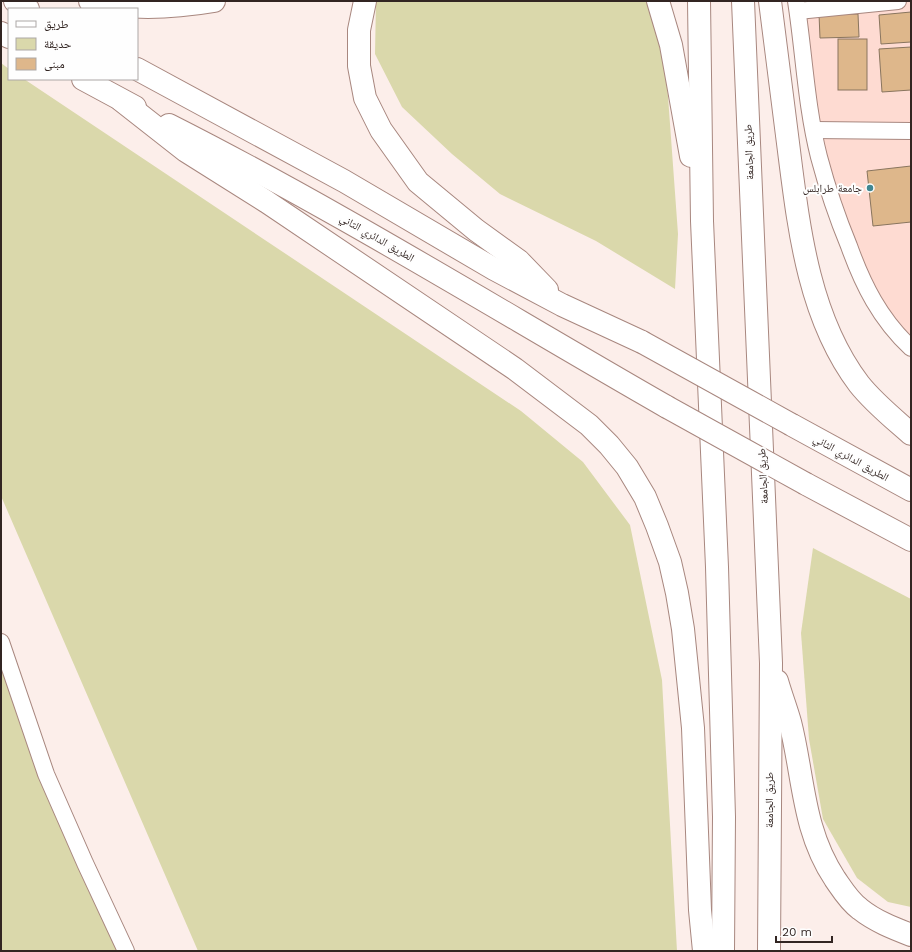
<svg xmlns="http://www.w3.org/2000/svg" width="912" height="952" font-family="'Work Sans','Noto Naskh Arabic',sans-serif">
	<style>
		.built { fill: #fedbd2 }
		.green { fill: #dad8ab }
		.building { fill: #deb78b; stroke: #89755e }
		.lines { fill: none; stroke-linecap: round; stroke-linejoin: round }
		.street-casing { stroke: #a8877f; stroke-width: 18 }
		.highway-casing { stroke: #a8877f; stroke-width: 24 }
		.street { stroke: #fff; stroke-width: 16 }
		.highway { stroke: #fff; stroke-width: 22 }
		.highway-bridge-casing { stroke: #a8877f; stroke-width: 24; stroke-linecap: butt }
		.highway-bridge { stroke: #fff; stroke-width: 22 }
		.poi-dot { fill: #418792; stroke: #fefefe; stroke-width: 1.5 }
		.labels { text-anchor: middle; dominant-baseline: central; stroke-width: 4; stroke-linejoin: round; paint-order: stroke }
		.street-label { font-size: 11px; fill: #322522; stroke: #fefefe }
		.poi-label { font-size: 11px; fill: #322522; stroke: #fefefe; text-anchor: end }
	</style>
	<rect width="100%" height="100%" fill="#fceeea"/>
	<path class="built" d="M796,1H911V348L894,332L839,220Z"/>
	<g class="green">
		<path d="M376,1H658L662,14L678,234L675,289L596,241L500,194L452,154L402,107L375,54Z"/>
		<path d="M1,63L9,69V79H24L521,411L583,462L630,525L662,680L677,951H198L1,496Z"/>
		<path d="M813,548L911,599V907L888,902L857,878L823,819L809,739L801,633Z"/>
		<path d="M1,642L126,951H1Z"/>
	</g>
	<g class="building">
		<path d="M911,12V42L881,44L879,15Z"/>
		<path d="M819,14H858L859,37L820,38Z"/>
		<rect x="838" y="39" width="29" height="51"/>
		<path d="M911,47V90L882,92L879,49Z"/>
		<path d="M911,166V222L873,226L867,171Z"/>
	</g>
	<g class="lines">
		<defs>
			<g id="street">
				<path d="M796,1C804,52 806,106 819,157C827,187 837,217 849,246C863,285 880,319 911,348"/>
				<path d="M798,11L898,1"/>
				<path d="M814,130L911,131"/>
				<path d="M1,642L46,774L85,863L126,951"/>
			</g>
			<g id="highway">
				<path d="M15,1L28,9"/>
				<path d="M90,1C131,10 173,8 214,1"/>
				<path d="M365,1L359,30V66L365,98L381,130L418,182L476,230L519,261L547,290"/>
				<path d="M658,1L671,45L691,156"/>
				<path d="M699,1L702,221L717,567L724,817L723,951"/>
				<path d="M743,1L771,663L769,951"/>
				<path d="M770,1C776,51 783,101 789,151C799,230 809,318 859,384C874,403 893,418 911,434"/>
				<path d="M1,33L9,37"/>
				<path d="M137,69L344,181L494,269L562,305L642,342"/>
				<path d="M83,79L135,107"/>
				<path d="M121,100L186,151L267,202L515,369L589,425L609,445L627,467L645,497L657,526L670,562L677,593L683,629L693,728L700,910L704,951"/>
				<path d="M169,125C339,211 501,312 667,407"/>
				<path d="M792,425L911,490"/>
				<path d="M806,484L911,540"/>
				<path d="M777,681C781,695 786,708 790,722C804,777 802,829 835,879C842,889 849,901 860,909C875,921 893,928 911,935"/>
			</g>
		</defs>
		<use href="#street" class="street-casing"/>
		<use href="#highway" class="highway-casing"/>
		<use href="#street" class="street"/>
		<use href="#highway" class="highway"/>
		<defs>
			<g id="highway-bridge">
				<path d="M642,342L792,425"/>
				<path d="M667,407L806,484"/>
			</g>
		</defs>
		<use href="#highway-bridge" class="highway-bridge-casing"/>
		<use href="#highway-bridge" class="highway-bridge"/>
	</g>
	<circle class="poi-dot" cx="870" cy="188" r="4"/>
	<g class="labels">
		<g class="street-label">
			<text transform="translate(749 152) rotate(-92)">طريق الجامعة</text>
			<text transform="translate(377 238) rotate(30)">الطريق الدائري الثاني</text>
			<text transform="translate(851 458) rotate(29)">الطريق الدائري الثاني</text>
			<text transform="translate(763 476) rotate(-93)">طريق الجامعة</text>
			<text transform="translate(769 800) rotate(-90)">طريق الجامعة</text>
		</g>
		<g class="poi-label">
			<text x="862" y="188">جامعة طرابلس</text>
		</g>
	</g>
	<rect width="912" height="952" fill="none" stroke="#322522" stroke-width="4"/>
	<rect x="8" y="8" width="130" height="72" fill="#fefefe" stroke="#aca7a6"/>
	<rect x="16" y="21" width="20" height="6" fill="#ffffff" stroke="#aca7a6"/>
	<text x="44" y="28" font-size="12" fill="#322522">طريق</text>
	<rect x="16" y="38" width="20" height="12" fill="#dad8ab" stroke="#aca7a6"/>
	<text x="44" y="48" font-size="12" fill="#322522">حديقة</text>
	<rect x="16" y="58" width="20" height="12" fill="#deb78b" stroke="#aca7a6"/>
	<text x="44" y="68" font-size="12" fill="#322522">مبنى</text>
	<path d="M776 936v6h56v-6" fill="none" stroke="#322522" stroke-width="2"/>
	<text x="782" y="936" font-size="12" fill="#322522" stroke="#fefefe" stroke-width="3" paint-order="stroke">20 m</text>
</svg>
